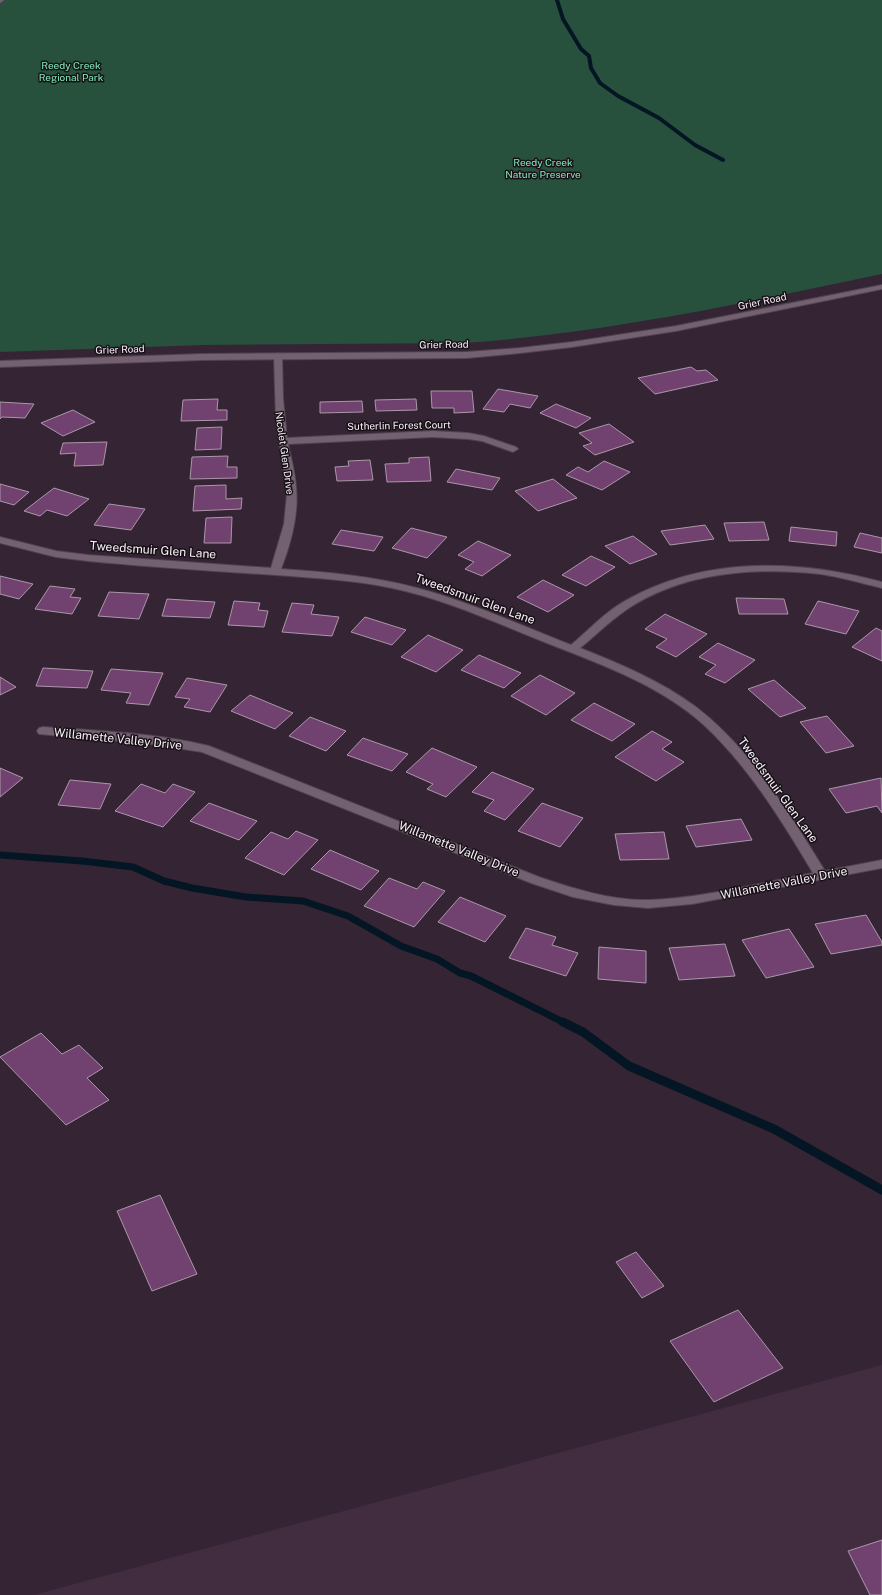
<svg xmlns="http://www.w3.org/2000/svg" width="882" height="1595" font-family="'Public Sans',sans-serif">
	<style>
		.built { fill: #412c40 }
		.green { fill: #27503d }
		.lines { fill: none; stroke-linecap: round; stroke-linejoin: round }
		.stream-far2 { stroke: #041623; stroke-width: 4 }
		.stream-far1 { stroke: #041623; stroke-width: 7 }
		.stream { stroke: #041623; stroke-width: 9 }
		.building { fill: #71426f; stroke: #ab97a9 }
		.minor-casing { stroke: #514450; stroke-width: 2 }
		.tertiary-casing { stroke: #514450; stroke-width: 2 }
		.minor { fill: #736172; fill-rule: evenodd }
		.tertiary { fill: #736172; fill-rule: evenodd }
		.labels { text-anchor: middle; dominant-baseline: central; stroke-width: 3; stroke-linejoin: round; paint-order: stroke }
		.far-park-label { font-size: 10px; fill: #81eaba; stroke: #181117 }
		.far-street-label { font-size: 10px; fill: #f9eef8; stroke: #181117 }
		.street-label { font-size: 12px; fill: #f9eef8; stroke: #181117 }
	</style>
	<rect width="100%" height="100%" fill="#352534"/>
	<path class="built" d="M882,1365V1595H34Z"/>
	<path class="green" d="M0,0H882V274C744,303 606,333 465,343L204,345L0,352Z"/>
	<g class="lines">
		<path class="stream-far2" d="M557,0L563,19L581,49L589,56L591,68L600,83L618,96L659,118L695,145L723,160"/>
		<path class="stream-far1" d="M0,855L82,861L133,867L164,881L192,888L246,897L303,901L348,916L401,946L437,959L460,973L471,976L565,1023"/>
		<path class="stream" d="M563,1022L583,1032L629,1066L774,1129L882,1190"/>
	</g>
	<g class="building">
		<path d="M691,367L697,371L706,370L718,380L655,394L638,378Z"/>
		<path d="M498,389L538,396L530,408L510,404L504,412L483,409Z"/>
		<path d="M431,391H472L474,412L454,413V408H432Z"/>
		<path d="M218,399L217,410H227V420L181,421L183,400Z"/>
		<path d="M416,399L417,410L376,411L375,400Z"/>
		<path d="M362,401L363,412L320,413V402Z"/>
		<path d="M0,402L34,404L25,418L2,417L0,419Z"/>
		<path d="M556,404L591,418L576,428L540,413Z"/>
		<path d="M73,410L95,422L63,436L41,423Z"/>
		<path d="M609,424L634,442L595,455L583,446L592,443L579,433Z"/>
		<path d="M222,427L221,449L195,450L197,428Z"/>
		<path d="M107,442L103,465L74,466L76,453L60,454L63,443Z"/>
		<path d="M228,456L227,467H237V478L190,479L192,457Z"/>
		<path d="M429,457L431,481L387,482L385,464L409,463V458Z"/>
		<path d="M370,460L373,480L337,481L335,467L349,466L348,461Z"/>
		<path d="M604,461L630,472L602,490L566,475L578,467L588,472Z"/>
		<path d="M456,469L500,478L492,490L447,482Z"/>
		<path d="M553,479L577,498L538,511L515,491Z"/>
		<path d="M0,484L29,492L14,505L0,501Z"/>
		<path d="M226,485V499L242,498L241,509L193,511L195,486Z"/>
		<path d="M54,488L89,499L67,516L47,510L40,516L24,511Z"/>
		<path d="M109,504L145,509L131,530L94,525Z"/>
		<path d="M232,517L231,543H204L206,518Z"/>
		<path d="M764,522L769,540L729,541L724,523Z"/>
		<path d="M705,525L714,539L670,545L661,531Z"/>
		<path d="M791,527L837,532L836,546L789,541Z"/>
		<path d="M411,528L447,537L427,558L392,548Z"/>
		<path d="M341,530L383,537L374,551L332,544Z"/>
		<path d="M860,533L882,538V553L854,547Z"/>
		<path d="M633,536L657,554L630,564L605,546Z"/>
		<path d="M478,541L511,555L482,576L465,569L474,562L458,555Z"/>
		<path d="M591,556L615,567L586,586L562,575Z"/>
		<path d="M0,576L33,584L19,599L0,594Z"/>
		<path d="M543,580L574,595L548,612L517,597Z"/>
		<path d="M50,586L75,589L70,597L81,598L72,614L35,609Z"/>
		<path d="M109,592L149,594L139,619L98,616Z"/>
		<path d="M736,598L784,599L788,614H739Z"/>
		<path d="M167,599L215,602L210,618L162,616Z"/>
		<path d="M234,601L260,603L258,610L268,611L264,627L228,625Z"/>
		<path d="M818,601L859,611L846,634L805,624Z"/>
		<path d="M292,603L314,605L311,614L339,617L332,636L282,632Z"/>
		<path d="M665,614L707,634L676,657L656,647L667,639L645,629Z"/>
		<path d="M365,617L406,630L392,645L351,632Z"/>
		<path d="M876,628L882,631V661L852,647Z"/>
		<path d="M428,635L463,650L436,672L401,657Z"/>
		<path d="M718,643L755,660L725,683L705,674L716,665L699,657Z"/>
		<path d="M479,655L521,673L504,688L461,670Z"/>
		<path d="M43,668L93,671L87,688L36,686Z"/>
		<path d="M111,669L163,673L149,705L126,703L131,693L101,690Z"/>
		<path d="M540,675L575,693L546,715L511,696Z"/>
		<path d="M0,677L16,687L0,695Z"/>
		<path d="M187,678L227,685L210,712L184,707L190,699L175,697Z"/>
		<path d="M774,680L806,708L780,717L748,689Z"/>
		<path d="M250,695L293,713L275,729L231,711Z"/>
		<path d="M594,703L635,724L612,741L571,720Z"/>
		<path d="M827,716L854,746L826,753L800,722Z"/>
		<path d="M310,717L346,731L326,751L289,736Z"/>
		<path d="M652,731L672,742L662,749L684,762L656,781L615,757Z"/>
		<path d="M363,738L408,754L392,771L347,755Z"/>
		<path d="M432,748L477,767L446,797L427,789L433,784L406,772Z"/>
		<path d="M0,768L23,778L0,797Z"/>
		<path d="M492,772L534,789L505,820L484,811L494,800L472,792Z"/>
		<path d="M881,778L882,813L877,806L846,813L829,789Z"/>
		<path d="M70,780L111,784L100,809L58,805Z"/>
		<path d="M141,784L165,793L173,784L195,792L163,827L115,811Z"/>
		<path d="M209,803L257,821L239,840L190,821Z"/>
		<path d="M542,803L583,818L560,847L518,831Z"/>
		<path d="M741,819L752,840L696,847L686,826Z"/>
		<path d="M296,831L318,840L284,875L245,858L271,832L288,839Z"/>
		<path d="M664,832L669,859L620,860L615,834Z"/>
		<path d="M330,850L379,871L361,890L311,869Z"/>
		<path d="M389,878L417,889L423,882L445,891L414,927L364,906Z"/>
		<path d="M460,897L506,916L485,942L438,922Z"/>
		<path d="M866,915L882,942V945L831,954L815,924Z"/>
		<path d="M526,928L556,937L552,945L578,953L566,976L509,958Z"/>
		<path d="M789,929L814,967L766,978L742,940Z"/>
		<path d="M725,944L735,976L679,980L669,948Z"/>
		<path d="M599,947L646,951V983L598,979Z"/>
		<path d="M41,1033L62,1054L79,1045L103,1068L87,1078L109,1100L66,1125L0,1057Z"/>
		<path d="M160,1195L197,1274L152,1291L117,1211Z"/>
		<path d="M636,1252L664,1286L642,1298L616,1262Z"/>
		<path d="M738,1310L783,1368L714,1402L670,1341Z"/>
		<path d="M882,1540V1595H870L848,1551Z"/>
	</g>
	<g class="lines">
		<defs>
			<g id="minor">
				<path d="M0,0H4L0,3Z"/>
				<path d="M278,353L282,356L283,399L287,438L433,431L468,433L484,436L516,447L518,449L513,452L482,441L468,439L433,437L288,444C291,458 295,472 296,487C299,514 291,543 281,569C327,572 373,576 417,588C470,602 520,625 571,645C589,630 605,612 625,601C703,556 798,559 882,582V588C861,583 841,577 820,574C756,567 687,572 632,606C613,618 597,634 580,648C620,664 661,681 696,707C751,749 789,813 825,871L882,860V868L692,904L648,908L614,905L573,897L531,883L202,752L144,743L39,734L37,731L39,728L43,727C98,731 156,733 209,746L539,877C574,889 612,901 649,900C703,898 760,883 813,873C782,821 749,767 704,725C663,688 609,667 557,647C503,626 449,600 392,588C354,580 315,578 276,575C213,571 150,567 88,561L56,557L0,543V537L56,551L88,555L271,568L284,524L287,494L276,421L274,356Z"/>
			</g>
			<path id="tertiary" d="M882,285V289L676,331L572,347L520,353L467,358L202,360L0,367V361L202,354L467,352L520,348L572,342L676,326Z"/>
		</defs>
		<use href="#minor" class="minor-casing"/>
		<use href="#tertiary" class="tertiary-casing"/>
		<use href="#minor" class="minor"/>
		<use href="#tertiary" class="tertiary"/>
	</g>
	<g class="labels">
		<g class="far-park-label">
			<text x="71" y="65">Reedy Creek<tspan x="71" dy="12">Regional Park</tspan></text>
			<text x="543" y="162">Reedy Creek<tspan x="543" dy="12">Nature Preserve</tspan></text>
		</g>
		<g class="far-street-label">
			<text transform="translate(762 301) rotate(-12)">Grier Road</text>
			<text transform="translate(444 344) rotate(-1)">Grier Road</text>
			<text transform="translate(120 349) rotate(-2)">Grier Road</text>
			<text transform="translate(399 425) rotate(-1)">Sutherlin Forest Court</text>
			<text transform="translate(285 453) rotate(82)">Nicolet Glen Drive</text>
		</g>
		<g class="street-label">
			<text transform="translate(153 550) rotate(4)">Tweedsmuir Glen Lane</text>
			<text transform="translate(475 599) rotate(20)">Tweedsmuir Glen Lane</text>
			<text transform="translate(118 739) rotate(6)">Willamette Valley Drive</text>
			<text transform="translate(778 790) rotate(54)">Tweedsmuir Glen Lane</text>
			<text transform="translate(459 849) rotate(22)">Willamette Valley Drive</text>
			<text transform="translate(784 883) rotate(-11)">Willamette Valley Drive</text>
		</g>
	</g>
</svg>
